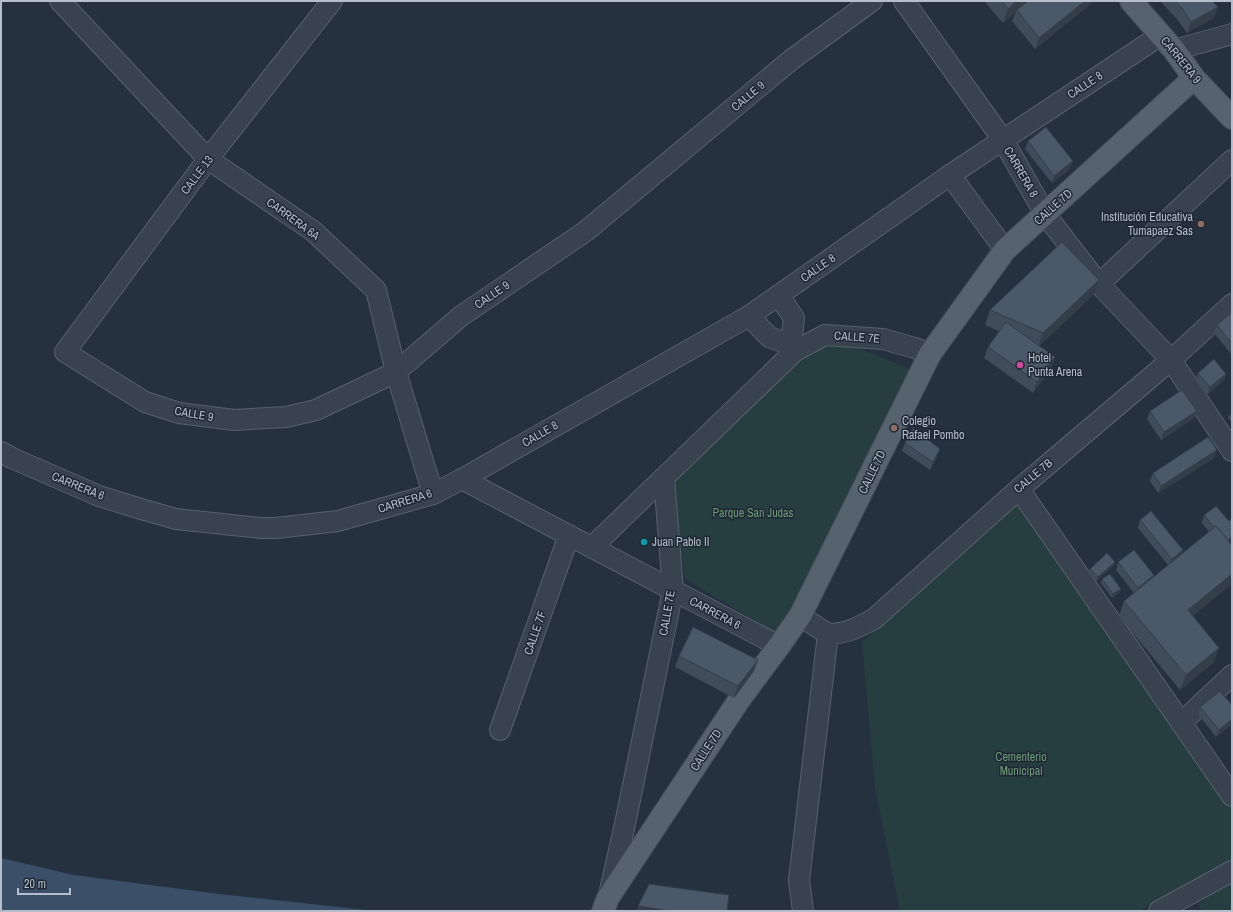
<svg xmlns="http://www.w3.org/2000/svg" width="1233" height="912" font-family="'Archivo Narrow',sans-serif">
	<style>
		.green { fill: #273e40 }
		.water { fill: #3b4f68 }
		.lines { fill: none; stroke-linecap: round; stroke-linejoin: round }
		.minor-casing { stroke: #57616d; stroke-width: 22 }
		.major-casing { stroke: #424c58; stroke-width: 24 }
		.minor { stroke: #39434f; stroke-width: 20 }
		.major { stroke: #57626f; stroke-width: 22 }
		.wall { fill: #404c59 }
		.shaded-wall { fill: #343e49 }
		.building { fill: #4b5868; stroke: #343e49 }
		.education-dot { fill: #8d6e63; stroke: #1e2834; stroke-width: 1.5 }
		.hotel-dot { fill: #d1479c; stroke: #1e2834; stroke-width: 1.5 }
		.culture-dot { fill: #0f9aa8; stroke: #1e2834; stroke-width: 1.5 }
		.labels { text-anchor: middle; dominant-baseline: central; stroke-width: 3; stroke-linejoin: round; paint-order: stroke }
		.street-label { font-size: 12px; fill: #b5beca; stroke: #1e2834 }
		.poi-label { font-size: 12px; fill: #b5beca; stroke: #1e2834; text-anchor: start }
		.park-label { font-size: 12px; fill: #6d9b76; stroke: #1e2834 }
	</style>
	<rect width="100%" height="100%" fill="#25313f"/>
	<g class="green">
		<path d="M827,342H844L914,371L777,634L685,579L671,485L782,375Z"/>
		<path d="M1019,502L1232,809V860L1139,911H900L875,787L862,642Z"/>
		<path d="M1232,880V911H1203L1198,904Z"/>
	</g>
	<path class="water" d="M1,858L74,875L219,894L375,911H1Z"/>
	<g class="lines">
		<defs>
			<g id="minor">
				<path d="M60,1L208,159L313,231L376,290L396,372L433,494"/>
				<path d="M332,1L208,159L65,352L145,402L179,413L234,420L286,417L316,410L396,372L461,316L586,231L791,60L872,1"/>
				<path d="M904,1L1003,140L1045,214L1099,284L1171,360L1232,451"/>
				<path d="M1174,50L1232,34"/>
				<path d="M950,175L1005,250"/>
				<path d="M1099,284L1232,160"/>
				<path d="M779,296L794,318L791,345L795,351"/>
				<path d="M749,316L769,337L791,345"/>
				<path d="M1,452L12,458L99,496L141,509L176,519L261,528H276L338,521L433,494L462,479L749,316L950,175L1161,35"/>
				<path d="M462,479L779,646"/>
				<path d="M1019,489L1232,796"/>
				<path d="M592,547L795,351L825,335L883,339L915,348L930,354"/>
				<path d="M800,616L828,634"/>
				<path d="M828,634C846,634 859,627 874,619L1019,489L1171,360L1232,304"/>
				<path d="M1181,723L1232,675"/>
				<path d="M500,730L569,535"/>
				<path d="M609,895L625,824L673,590L664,478"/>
				<path d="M803,911L799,880L828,634"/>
				<path d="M1159,911L1232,871"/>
			</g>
			<g id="major">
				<path d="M1131,1L1174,50L1194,78L1232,118"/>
				<path d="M603,911L608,898L739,700L779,646L800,616L930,354L1005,250L1194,78"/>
			</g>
		</defs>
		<use href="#minor" class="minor-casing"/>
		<use href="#major" class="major-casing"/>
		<use href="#minor" class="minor"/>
		<use href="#major" class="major"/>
	</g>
	<g class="wall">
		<path d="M984,1H1094L1035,49L1012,21L1016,12L1003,23Z"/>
		<path d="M1160,1H1212L1214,18L1187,33L1177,19Z"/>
		<path d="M1028,141L1070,169L1052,183L1025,149Z"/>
		<path d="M1094,294L1039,346L1055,357L1051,368L1033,393L984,358L988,347L999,331L985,325L990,310Z"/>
		<path d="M1232,314V355L1214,333L1217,325Z"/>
		<path d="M1198,373L1226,374L1223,381L1207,395L1195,380Z"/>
		<path d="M1150,411H1197L1194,418L1161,440L1147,419Z"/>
		<path d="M1232,412V423L1228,418L1230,414Z"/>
		<path d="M905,443L937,456L930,470L902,451Z"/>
		<path d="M1214,458L1158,493L1150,481L1153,473Z"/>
		<path d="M1204,515L1229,521L1232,518V543L1231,544L1193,616L1214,662L1180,690L1119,616L1124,601L1134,593L1116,570L1118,562L1153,577L1168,565L1138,528L1140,520L1183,550L1182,554L1209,532L1202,523Z"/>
		<path d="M1115,562L1114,565L1096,581L1088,573L1090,569Z"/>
		<path d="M1102,579L1121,589L1119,593L1112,598L1101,583Z"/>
		<path d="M679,656L754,671L734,698L675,667Z"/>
		<path d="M1232,705L1216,737L1198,714L1200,707Z"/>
	</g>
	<g class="shaded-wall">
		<path d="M1017,1H1029L1017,10L1016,12L1003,23L1008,9Z"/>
		<path d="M1085,1H1094L1035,49L1039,38Z"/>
		<path d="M1218,7L1214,18L1187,33L1191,22Z"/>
		<path d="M1073,161L1070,169L1052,183L1054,176Z"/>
		<path d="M1099,280L1094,294L1038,347L1043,333Z"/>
		<path d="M1055,357L1051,368L1033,393L1037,382Z"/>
		<path d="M1226,374L1223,381L1207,395L1210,387Z"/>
		<path d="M1197,411L1194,418L1161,440L1164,432Z"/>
		<path d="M940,449L937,456L930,470L933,462Z"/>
		<path d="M1217,450L1214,458L1158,493L1161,486Z"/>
		<path d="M1232,537V543L1223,550L1226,542Z"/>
		<path d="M1183,550L1180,557L1169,566L1172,559Z"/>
		<path d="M1115,562L1114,565L1096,581L1098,577Z"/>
		<path d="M1232,574V584L1182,625L1188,610Z"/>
		<path d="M1154,575L1151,583L1135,595L1138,588Z"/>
		<path d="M1121,589L1119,593L1112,598L1113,594Z"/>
		<path d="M1219,648L1214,662L1180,690L1186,675Z"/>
		<path d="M758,660L754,671L734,698L738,686Z"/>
		<path d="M1232,719V725L1216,737L1219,730Z"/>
		<path d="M638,906L670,911H637Z"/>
	</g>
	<g class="building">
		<path d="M1002,1H1017L1008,9Z"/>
		<path d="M1028,1H1085L1039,38L1017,10Z"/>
		<path d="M1175,1H1212L1218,7L1191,22L1182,8Z"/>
		<path d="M1046,127L1073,161L1054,176L1028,141Z"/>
		<path d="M1062,242L1099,280L1043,333L990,310Z"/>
		<path d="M1231,313L1232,314V344L1217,325Z"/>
		<path d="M1006,322L1055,357L1037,382L988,347Z"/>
		<path d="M1214,359L1226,374L1210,387L1198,373Z"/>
		<path d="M1182,390L1197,411L1164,432L1150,411Z"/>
		<path d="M1232,412V417L1230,414Z"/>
		<path d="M913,428L940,449L933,462L905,443Z"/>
		<path d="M1208,437L1217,450L1161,486L1153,473Z"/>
		<path d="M1216,506L1229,521L1232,518V537L1228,540L1216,526L1214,527L1204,515Z"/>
		<path d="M1151,511L1183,550L1172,559L1140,520Z"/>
		<path d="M1216,526L1232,545V574L1188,610L1219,648L1186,675L1124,601Z"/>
		<path d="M1134,550L1154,575L1138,588L1118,562Z"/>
		<path d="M1107,553L1115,562L1098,577L1090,569Z"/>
		<path d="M1110,574L1121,589L1113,594L1102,579Z"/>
		<path d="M693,627L758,660L738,686L679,656Z"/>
		<path d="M1220,691L1232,705V719L1219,730L1200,707Z"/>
		<path d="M649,884L729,895L727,911H670L638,906Z"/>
	</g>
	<g class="education-dot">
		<circle cx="1201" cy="224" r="4"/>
		<circle cx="894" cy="428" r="4"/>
	</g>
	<circle class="hotel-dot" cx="1020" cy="365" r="4"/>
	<circle class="culture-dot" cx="644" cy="542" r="4"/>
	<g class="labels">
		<g class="street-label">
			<text transform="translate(1181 60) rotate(51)">CARRERA 9</text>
			<text transform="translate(1085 85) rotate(-33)">CALLE 8</text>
			<text transform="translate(748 96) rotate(-40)">CALLE 9</text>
			<text transform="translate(1021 172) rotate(60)">CARRERA 8</text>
			<text transform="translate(197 175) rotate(-53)">CALLE 13</text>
			<text transform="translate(1053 207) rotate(-42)">CALLE 7D</text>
			<text transform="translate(293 219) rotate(36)">CARRERA 6A</text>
			<text transform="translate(818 268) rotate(-35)">CALLE 8</text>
			<text transform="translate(492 295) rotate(-34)">CALLE 9</text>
			<text transform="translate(857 337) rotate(4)">CALLE 7E</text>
			<text transform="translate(194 414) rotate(10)">CALLE 9</text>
			<text transform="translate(540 434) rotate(-30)">CALLE 8</text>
			<text transform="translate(872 472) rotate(-64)">CALLE 7D</text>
			<text transform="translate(1033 476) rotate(-40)">CALLE 7B</text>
			<text transform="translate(78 486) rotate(22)">CARRERA 6</text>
			<text transform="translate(405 501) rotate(-17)">CARRERA 6</text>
			<text transform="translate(667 613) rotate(-80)">CALLE 7E</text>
			<text transform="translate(715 613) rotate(28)">CARRERA 6</text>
			<text transform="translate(535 633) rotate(-71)">CALLE 7F</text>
			<text transform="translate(706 750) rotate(-57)">CALLE 7D</text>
		</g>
		<g class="poi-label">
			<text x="1193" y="217" text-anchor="end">Institución Educativa<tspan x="1193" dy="14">Tumapaez Sas</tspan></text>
			<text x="1028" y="358">Hotel<tspan x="1028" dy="14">Punta Arena</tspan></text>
			<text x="902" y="421">Colegio<tspan x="902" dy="14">Rafael Pombo</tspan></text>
			<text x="652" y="542">Juan Pablo II</text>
		</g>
		<g class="park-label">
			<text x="753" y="513">Parque San Judas</text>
			<text x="1021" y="757">Cementerio<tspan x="1021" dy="14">Municipal</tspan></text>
		</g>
	</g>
	<rect width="1233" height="912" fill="none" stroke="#b5beca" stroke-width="4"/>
	<path d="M18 888v6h52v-6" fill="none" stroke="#b5beca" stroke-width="2"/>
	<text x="24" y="888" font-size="12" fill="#b5beca" stroke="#1e2834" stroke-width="3" paint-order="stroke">20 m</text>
</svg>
